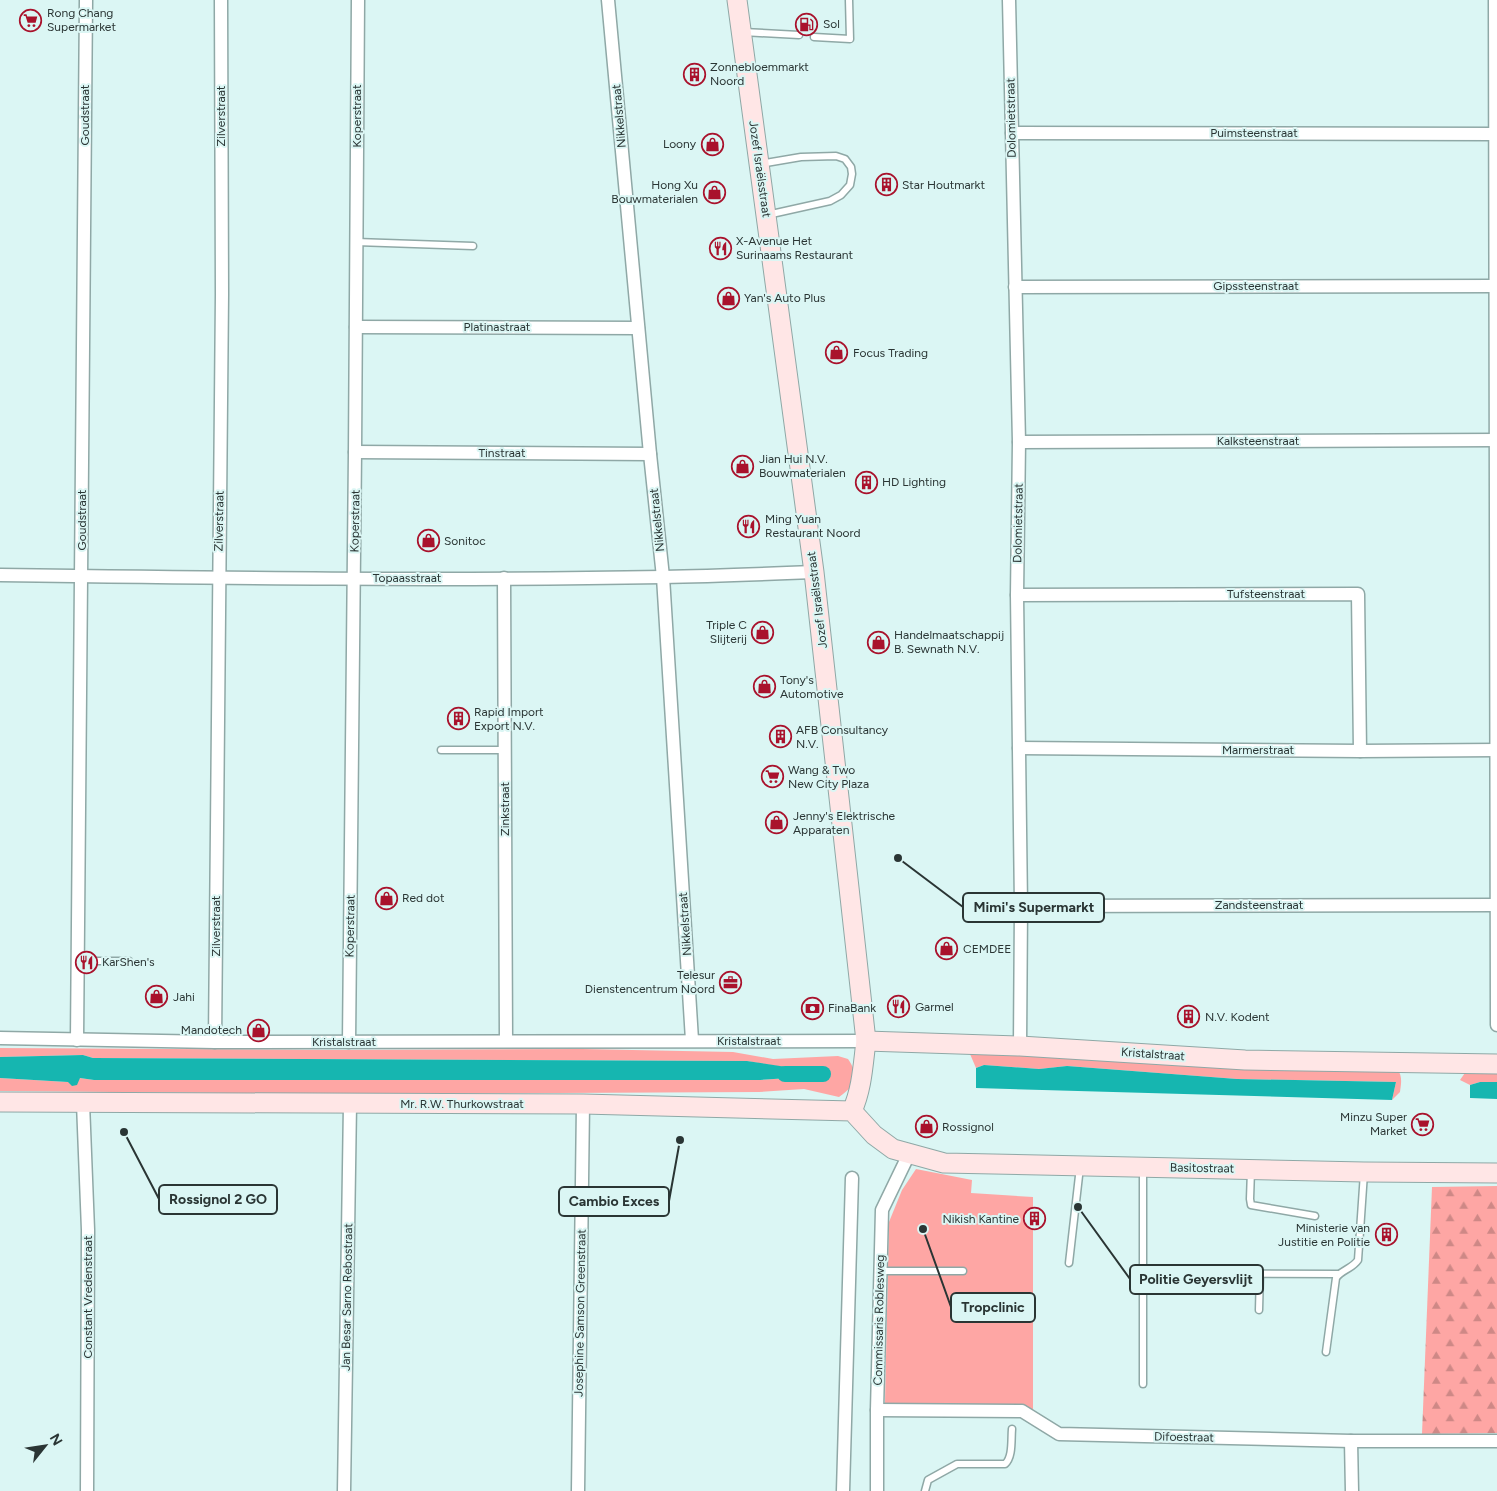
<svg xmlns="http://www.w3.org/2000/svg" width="1497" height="1491" font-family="Figtree,sans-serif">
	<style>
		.green { fill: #fea6a4 }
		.forest { fill: url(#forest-firs) }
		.water { fill: #16b6b0 }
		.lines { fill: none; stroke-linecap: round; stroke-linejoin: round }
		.canal { stroke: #16b6b0; stroke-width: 16 }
		.lane-casing { stroke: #8fa8a6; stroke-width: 9 }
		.street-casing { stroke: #8fa8a6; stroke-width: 15 }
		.secondary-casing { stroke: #8fa8a6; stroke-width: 21 }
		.lane { stroke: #fff; stroke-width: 6 }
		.street { stroke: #fff; stroke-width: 12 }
		.secondary { stroke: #ffe6e6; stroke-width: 19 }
		.labels { text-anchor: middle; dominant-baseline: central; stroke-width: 4; stroke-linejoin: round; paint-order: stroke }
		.poi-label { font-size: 12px; fill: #2a3534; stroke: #dbf6f4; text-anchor: start }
		.street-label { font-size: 12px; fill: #2a3534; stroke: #dbf6f4 }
		.leader { fill: none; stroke: #2a3534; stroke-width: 2 }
		.callout-dot { fill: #2a3534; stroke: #dbf6f4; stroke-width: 2 }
		.callout { fill: #dbf6f4; stroke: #2a3534; stroke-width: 2 }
		.callout-label { font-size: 14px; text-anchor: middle; font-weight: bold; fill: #2a3534 }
	</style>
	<defs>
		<pattern id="forest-firs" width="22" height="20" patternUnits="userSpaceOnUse" patternTransform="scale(1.25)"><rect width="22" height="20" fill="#fea6a4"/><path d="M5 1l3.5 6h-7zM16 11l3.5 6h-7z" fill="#ce8886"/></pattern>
	</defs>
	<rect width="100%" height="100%" fill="#dbf6f4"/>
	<g class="green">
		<path d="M0,1048L340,1050L582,1049L733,1052L773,1059L838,1056L848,1059C860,1077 857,1084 839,1097L804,1089L759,1092L341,1094L0,1091V1078L68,1082L80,1078L94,1080H760L805,1077L806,1071L747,1061L93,1058L83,1055L0,1057Z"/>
		<path d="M970,1054H1090L1397,1069C1403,1076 1401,1084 1400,1092L1392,1100L1396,1082L1237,1079L1067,1066L1039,1069L984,1065L976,1068Z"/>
		<path d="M1467,1070H1497V1082H1480L1470,1085L1460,1080Z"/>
		<path d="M916,1169L972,1180L971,1193L1033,1197V1411L1022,1406L885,1403L889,1222L902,1190Z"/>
	</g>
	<path class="forest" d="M1497,1186V1433L1422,1434L1432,1187Z"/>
	<g class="water">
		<path d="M83,1055L93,1058L747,1061L806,1070L805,1077L760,1080H94L80,1078L77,1085L72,1086L68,1082L0,1078V1057Z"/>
		<path d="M984,1065L1039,1069L1067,1066L1237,1079L1396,1082L1392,1100L976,1088V1068Z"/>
		<path d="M1480,1082H1497V1099L1470,1098V1085Z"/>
	</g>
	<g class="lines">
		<path class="canal" d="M785,1074H823"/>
		<defs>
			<g id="lane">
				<path d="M743,32L799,35"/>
				<path d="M814,37L850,39L849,0"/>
				<path d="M760,164L801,157L836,156L845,159L851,167L852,174L850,185L841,195L830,201L767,215"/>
				<path d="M356,242L473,246"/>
				<path d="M441,750H505"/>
				<path d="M78,961H129"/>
				<path d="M1251,1170L1250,1199L1251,1205L1315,1216"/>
				<path d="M1069,1263L1080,1167"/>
				<path d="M881,1271H963"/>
				<path d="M1143,1273L1338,1274"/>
				<path d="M1259,1310L1260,1272"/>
				<path d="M1326,1352L1336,1278C1341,1270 1352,1269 1358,1260L1364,1173"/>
				<path d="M1143,1384V1168"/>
				<path d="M925,1491L928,1480L957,1464H1005C1013,1457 1011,1440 1012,1429"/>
			</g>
			<g id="street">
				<path d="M608,0L650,454L663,577L692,1040"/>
				<path d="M1009,0L1019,442L1017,595L1021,906L1020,1046"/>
				<path d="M1495,0L1497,1025"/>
				<path d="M1012,133L1497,134"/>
				<path d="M1015,287L1497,286"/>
				<path d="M356,327L638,328"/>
				<path d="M1019,442L1497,440"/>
				<path d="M355,452L650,454"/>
				<path d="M0,575C221,578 442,581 663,577C713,576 764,574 814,572"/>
				<path d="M504,578L506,1041"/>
				<path d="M1017,595L1358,594L1360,751"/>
				<path d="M1019,748L1360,751L1497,750"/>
				<path d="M1021,906L1497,905"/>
				<path d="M0,1038L215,1042L866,1041"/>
				<path d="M77,1040L86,0"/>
				<path d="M215,1042L222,294L221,0"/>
				<path d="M349,1042L355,452L358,0"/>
				<path d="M83,1103L88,1230L87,1491"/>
				<path d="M877,1410L1022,1411L1059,1434L1351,1441H1497"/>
				<path d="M1351,1441L1352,1491"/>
				<path d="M344,1491L350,1104"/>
				<path d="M578,1491L583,1104"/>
				<path d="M843,1491L852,1178"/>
				<path d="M877,1491V1410L882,1210L909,1154"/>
			</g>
			<g id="secondary">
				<path d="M737,0L814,572L866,1041C863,1065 862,1089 852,1111"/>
				<path d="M866,1041L1020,1046L1245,1060L1497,1064"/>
				<path d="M0,1102L583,1104L852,1111L874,1135L893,1149L944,1163L1364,1172L1497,1173"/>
			</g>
		</defs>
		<use href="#lane" class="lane-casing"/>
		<use href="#street" class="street-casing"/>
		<use href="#secondary" class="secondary-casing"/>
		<use href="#lane" class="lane"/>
		<use href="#street" class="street"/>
		<use href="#secondary" class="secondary"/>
	</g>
	<defs>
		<symbol id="supermarket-ring" viewBox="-11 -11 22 22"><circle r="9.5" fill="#dbf6f4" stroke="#a9122c" stroke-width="1.5"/><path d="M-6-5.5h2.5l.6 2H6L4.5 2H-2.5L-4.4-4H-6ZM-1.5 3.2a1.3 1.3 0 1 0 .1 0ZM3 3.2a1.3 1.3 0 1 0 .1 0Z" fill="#a9122c"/></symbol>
		<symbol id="fuel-ring" viewBox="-11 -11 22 22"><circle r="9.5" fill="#dbf6f4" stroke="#a9122c" stroke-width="1.5"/><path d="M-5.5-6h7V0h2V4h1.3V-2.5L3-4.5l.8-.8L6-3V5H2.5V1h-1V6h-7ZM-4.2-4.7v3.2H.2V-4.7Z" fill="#a9122c"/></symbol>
		<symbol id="building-ring" viewBox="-11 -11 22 22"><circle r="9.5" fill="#dbf6f4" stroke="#a9122c" stroke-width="1.5"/><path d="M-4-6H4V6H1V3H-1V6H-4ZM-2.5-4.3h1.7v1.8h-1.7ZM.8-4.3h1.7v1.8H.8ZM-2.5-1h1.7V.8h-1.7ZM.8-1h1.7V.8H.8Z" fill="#a9122c"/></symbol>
		<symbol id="shop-ring" viewBox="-11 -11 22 22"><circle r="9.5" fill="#dbf6f4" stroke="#a9122c" stroke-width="1.5"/><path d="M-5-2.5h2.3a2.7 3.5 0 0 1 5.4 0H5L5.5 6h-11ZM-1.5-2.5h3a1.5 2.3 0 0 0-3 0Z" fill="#a9122c"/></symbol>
		<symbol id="restaurant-ring" viewBox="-11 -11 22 22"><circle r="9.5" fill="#dbf6f4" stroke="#a9122c" stroke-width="1.5"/><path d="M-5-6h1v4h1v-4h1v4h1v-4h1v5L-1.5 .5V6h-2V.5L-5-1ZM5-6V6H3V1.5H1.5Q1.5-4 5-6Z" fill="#a9122c"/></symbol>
		<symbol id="office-ring" viewBox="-11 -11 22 22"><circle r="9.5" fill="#dbf6f4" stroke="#a9122c" stroke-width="1.5"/><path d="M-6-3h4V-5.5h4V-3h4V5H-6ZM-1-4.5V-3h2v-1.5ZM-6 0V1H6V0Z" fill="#a9122c"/></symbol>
		<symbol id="bank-ring" viewBox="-11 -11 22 22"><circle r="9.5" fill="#dbf6f4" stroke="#a9122c" stroke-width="1.5"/><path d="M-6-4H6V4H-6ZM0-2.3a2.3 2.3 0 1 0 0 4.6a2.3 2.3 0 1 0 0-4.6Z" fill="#a9122c"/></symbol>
	</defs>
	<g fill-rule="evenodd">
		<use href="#supermarket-ring" x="18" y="8" width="25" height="25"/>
		<use href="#fuel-ring" x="794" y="12" width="25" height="25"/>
		<use href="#building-ring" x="682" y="62" width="25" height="25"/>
		<use href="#shop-ring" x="700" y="132" width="25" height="25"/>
		<use href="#building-ring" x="874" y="172" width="25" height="25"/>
		<use href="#shop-ring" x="702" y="180" width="25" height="25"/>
		<use href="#restaurant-ring" x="708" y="236" width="25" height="25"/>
		<use href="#shop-ring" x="716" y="286" width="25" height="25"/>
		<use href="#shop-ring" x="824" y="340" width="25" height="25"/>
		<use href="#shop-ring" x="730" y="454" width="25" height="25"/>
		<use href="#building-ring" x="854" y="470" width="25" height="25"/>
		<use href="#restaurant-ring" x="736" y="514" width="25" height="25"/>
		<use href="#shop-ring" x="416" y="528" width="25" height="25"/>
		<use href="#shop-ring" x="750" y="620" width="25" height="25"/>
		<use href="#shop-ring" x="866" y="630" width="25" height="25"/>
		<use href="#shop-ring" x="752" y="674" width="25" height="25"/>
		<use href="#building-ring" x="446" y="706" width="25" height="25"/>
		<use href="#building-ring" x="768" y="724" width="25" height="25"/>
		<use href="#supermarket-ring" x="760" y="764" width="25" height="25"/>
		<use href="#shop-ring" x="764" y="810" width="25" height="25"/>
		<use href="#shop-ring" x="374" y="886" width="25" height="25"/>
		<use href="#shop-ring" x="934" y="936" width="25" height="25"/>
		<use href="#restaurant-ring" x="74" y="950" width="25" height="25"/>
		<use href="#office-ring" x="718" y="970" width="25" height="25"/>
		<use href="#shop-ring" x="144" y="984" width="25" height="25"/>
		<use href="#restaurant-ring" x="886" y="994" width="25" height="25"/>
		<use href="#bank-ring" x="800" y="996" width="25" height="25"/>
		<use href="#building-ring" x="1176" y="1004" width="25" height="25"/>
		<use href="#shop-ring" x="246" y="1018" width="25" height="25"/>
		<use href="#supermarket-ring" x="1410" y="1112" width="25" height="25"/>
		<use href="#shop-ring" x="914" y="1114" width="25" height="25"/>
		<use href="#building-ring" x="1022" y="1206" width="25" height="25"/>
		<use href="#building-ring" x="1374" y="1222" width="25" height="25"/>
	</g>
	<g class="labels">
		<g class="poi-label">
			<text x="47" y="13">Rong Chang<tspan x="47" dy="14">Supermarket</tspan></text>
			<text x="823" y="24">Sol</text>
			<text x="710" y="67">Zonnebloemmarkt<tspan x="710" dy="14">Noord</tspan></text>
			<text x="696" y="144" text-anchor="end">Loony</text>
			<text x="698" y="185" text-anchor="end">Hong Xu<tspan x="698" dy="14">Bouwmaterialen</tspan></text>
			<text x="902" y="185">Star Houtmarkt</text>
			<text x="736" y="241">X-Avenue Het<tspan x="736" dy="14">Surinaams Restaurant</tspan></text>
			<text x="744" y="298">Yan's Auto Plus</text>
			<text x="853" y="353">Focus Trading</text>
			<text x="759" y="459">Jian Hui N.V.<tspan x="759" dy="14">Bouwmaterialen</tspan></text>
			<text x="882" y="482">HD Lighting</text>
			<text x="765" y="519">Ming Yuan<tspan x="765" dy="14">Restaurant Noord</tspan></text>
			<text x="444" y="541">Sonitoc</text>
			<text x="747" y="625" text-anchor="end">Triple C<tspan x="747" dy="14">Slijterij</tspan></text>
			<text x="894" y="635">Handelmaatschappij<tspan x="894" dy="14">B. Sewnath N.V.</tspan></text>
			<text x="780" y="680">Tony's<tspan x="780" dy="14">Automotive</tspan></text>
			<text x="474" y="712">Rapid Import<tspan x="474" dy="14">Export N.V.</tspan></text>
			<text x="796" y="730">AFB Consultancy<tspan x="796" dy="14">N.V.</tspan></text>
			<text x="788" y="770">Wang &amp; Two<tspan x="788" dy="14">New City Plaza</tspan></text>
			<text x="793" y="816">Jenny's Elektrische<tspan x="793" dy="14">Apparaten</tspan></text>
			<text x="402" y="898">Red dot</text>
			<text x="963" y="949">CEMDEE</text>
			<text x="102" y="962">KarShen's</text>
			<text x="715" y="975" text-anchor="end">Telesur<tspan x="715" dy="14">Dienstencentrum Noord</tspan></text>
			<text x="173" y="997">Jahi</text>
			<text x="915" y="1007">Garmel</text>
			<text x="828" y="1008">FinaBank</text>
			<text x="1205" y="1017">N.V. Kodent</text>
			<text x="242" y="1030" text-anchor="end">Mandotech</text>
			<text x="1407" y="1117" text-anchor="end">Minzu Super<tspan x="1407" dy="14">Market</tspan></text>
			<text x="942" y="1127">Rossignol</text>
			<text x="1019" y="1219" text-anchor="end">Nikish Kantine</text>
			<text x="1370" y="1228" text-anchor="end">Ministerie van<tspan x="1370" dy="14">Justitie en Politie</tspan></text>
		</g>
		<g class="street-label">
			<text transform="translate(85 115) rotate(-90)">Goudstraat</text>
			<text transform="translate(221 116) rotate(-90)">Zilverstraat</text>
			<text transform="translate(357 116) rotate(-90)">Koperstraat</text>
			<text transform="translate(619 116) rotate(-95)">Nikkelstraat</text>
			<text transform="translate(1011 118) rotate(-91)">Dolomietstraat</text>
			<text x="1254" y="133">Puimsteenstraat</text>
			<text transform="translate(760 169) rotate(82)">Jozef Israëlsstraat</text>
			<text x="1256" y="286">Gipssteenstraat</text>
			<text x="497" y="327">Platinastraat</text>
			<text x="1258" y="441">Kalksteenstraat</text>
			<text x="502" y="453">Tinstraat</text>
			<text transform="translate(82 520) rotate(-90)">Goudstraat</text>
			<text transform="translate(657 520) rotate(-96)">Nikkelstraat</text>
			<text transform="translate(219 521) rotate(-89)">Zilverstraat</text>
			<text transform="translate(355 521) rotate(-89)">Koperstraat</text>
			<text transform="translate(1018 523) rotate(-89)">Dolomietstraat</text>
			<text x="407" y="578">Topaasstraat</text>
			<text x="1266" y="594">Tufsteenstraat</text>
			<text transform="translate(817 600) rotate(-97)">Jozef Israëlsstraat</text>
			<text x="1258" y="750">Marmerstraat</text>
			<text transform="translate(505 809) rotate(-90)">Zinkstraat</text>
			<text x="1259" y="905">Zandsteenstraat</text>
			<text transform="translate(685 924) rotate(-94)">Nikkelstraat</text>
			<text transform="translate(216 926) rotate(-90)">Zilverstraat</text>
			<text transform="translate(350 926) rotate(-89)">Koperstraat</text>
			<text x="749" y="1041">Kristalstraat</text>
			<text x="344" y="1042">Kristalstraat</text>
			<text transform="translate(1153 1054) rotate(4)">Kristalstraat</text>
			<text x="462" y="1104">Mr. R.W. Thurkowstraat</text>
			<text transform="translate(1202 1168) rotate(1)">Basitostraat</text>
			<text transform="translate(88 1297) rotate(-90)">Constant Vredenstraat</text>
			<text transform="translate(347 1297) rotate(-89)">Jan Besar Sarno Rebostraat</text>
			<text transform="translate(580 1313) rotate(-89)">Josephine Samson Greenstraat</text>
			<text transform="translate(879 1320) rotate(-89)">Commissaris Roblesweg</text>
			<text transform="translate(1184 1437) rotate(1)">Difoestraat</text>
		</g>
	</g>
	<path class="leader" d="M898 858L963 907M124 1132L159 1199M680 1140L669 1201M1078 1207L1130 1279M923 1229L951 1307"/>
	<g class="callout-dot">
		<circle cx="898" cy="858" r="5"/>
		<circle cx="124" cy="1132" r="5"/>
		<circle cx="680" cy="1140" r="5"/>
		<circle cx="1078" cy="1207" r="5"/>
		<circle cx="923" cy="1229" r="5"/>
	</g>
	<g class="callout">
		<rect x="963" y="893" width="141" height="29" rx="5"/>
		<rect x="159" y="1185" width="118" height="29" rx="5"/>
		<rect x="559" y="1187" width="110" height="29" rx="5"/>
		<rect x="1130" y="1265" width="133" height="29" rx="5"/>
		<rect x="951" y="1293" width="84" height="29" rx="5"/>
	</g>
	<g class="callout-label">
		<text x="1034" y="912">Mimi's Supermarkt</text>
		<text x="218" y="1204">Rossignol 2 GO</text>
		<text x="614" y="1206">Cambio Exces</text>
		<text x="1196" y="1284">Politie Geyersvlijt</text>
		<text x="993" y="1312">Tropclinic</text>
	</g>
	<g transform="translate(45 1446) rotate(60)" stroke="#dbf6f4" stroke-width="4" paint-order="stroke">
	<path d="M0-4L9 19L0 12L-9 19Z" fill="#2a3534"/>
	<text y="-8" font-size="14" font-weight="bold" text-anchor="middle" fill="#2a3534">N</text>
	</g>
</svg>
